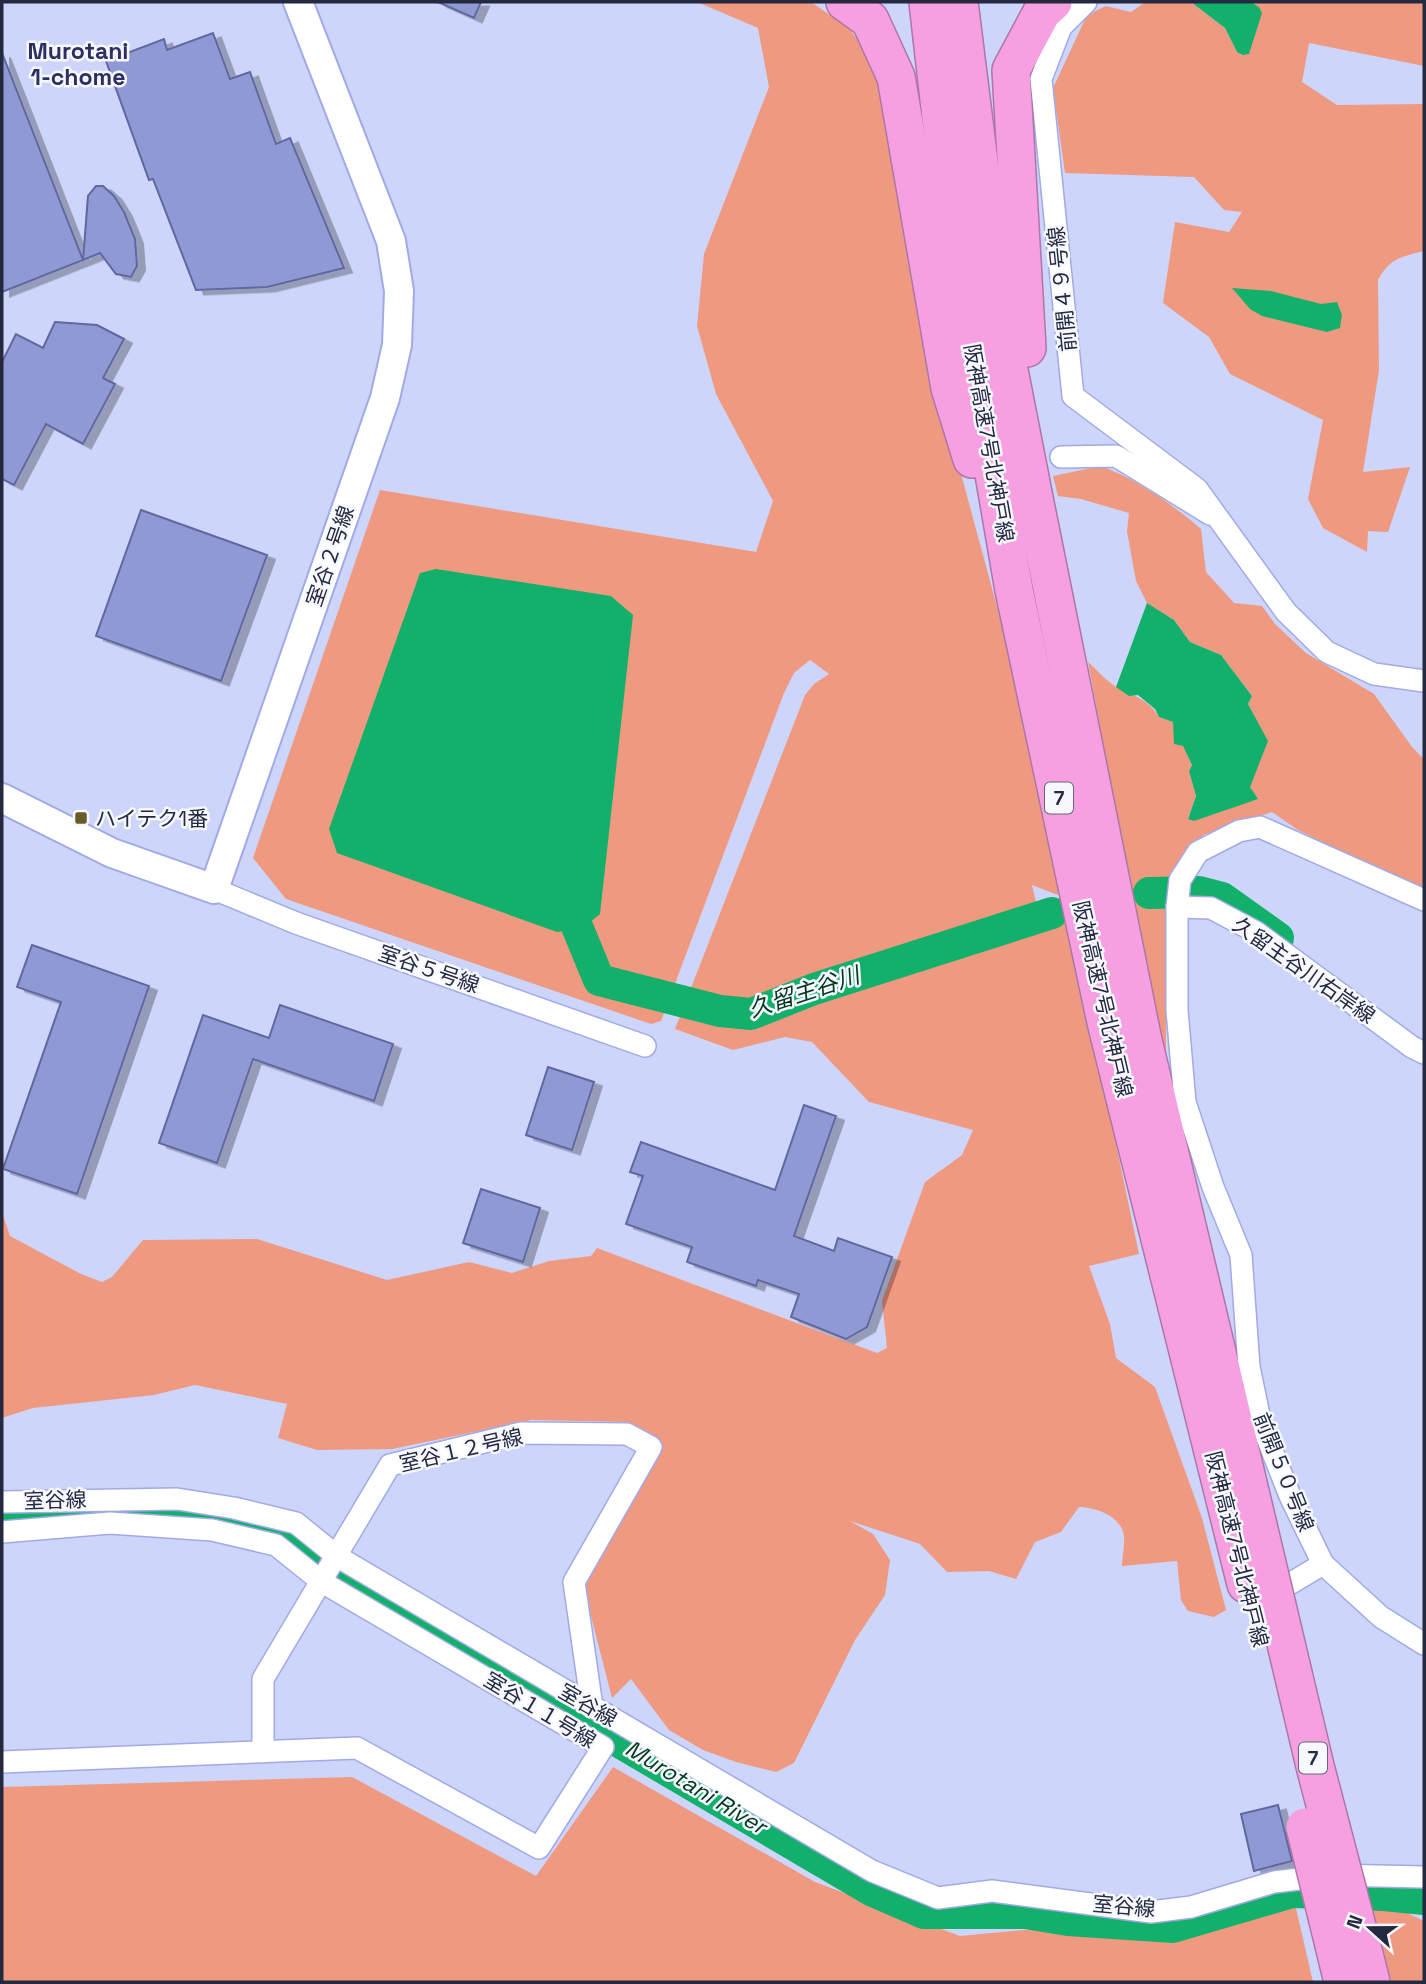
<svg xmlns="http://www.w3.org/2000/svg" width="1426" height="1984" font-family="'Space Grotesk','Noto Sans JP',sans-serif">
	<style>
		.green { fill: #f09981 }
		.water { fill: #13b06b }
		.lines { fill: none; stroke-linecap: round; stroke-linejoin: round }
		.river { stroke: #13b06b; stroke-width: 32 }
		.building { fill: #8f99d3; stroke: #60689f; stroke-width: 2; filter: url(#shadow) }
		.street-casing { stroke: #a0aae6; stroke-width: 24 }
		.secondary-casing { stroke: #a0aae6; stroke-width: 32 }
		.highway-casing { stroke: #ad76a9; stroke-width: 40 }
		.street { stroke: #fff; stroke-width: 21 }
		.secondary { stroke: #fff; stroke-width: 28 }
		.highway { stroke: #f6a0e1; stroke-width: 37 }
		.highway-bridge-casing { stroke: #ad76a9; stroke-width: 40; stroke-linecap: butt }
		.highway-bridge { stroke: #f6a0e1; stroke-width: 37 }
		.poi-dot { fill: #675b27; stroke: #f6f8fe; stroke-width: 2.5 }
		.labels { text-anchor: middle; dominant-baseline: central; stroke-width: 5; stroke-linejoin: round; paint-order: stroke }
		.shield { fill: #f6f8fe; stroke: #646779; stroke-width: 2 }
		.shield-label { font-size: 19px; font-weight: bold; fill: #252940 }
		.street-label { font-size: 21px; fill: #252940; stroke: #f6f8fe }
		.poi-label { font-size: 21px; fill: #252940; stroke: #f6f8fe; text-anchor: start }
		.neighbourhood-label { font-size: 23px; font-weight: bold; fill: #2b2f61; stroke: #f6f8fe }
		.water-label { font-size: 23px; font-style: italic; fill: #00381d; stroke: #f6f8fe }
	</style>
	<defs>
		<filter id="shadow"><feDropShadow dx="8" dy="4.5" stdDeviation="0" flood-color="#0004"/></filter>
	</defs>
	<rect width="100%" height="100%" fill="#cdd5fa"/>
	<g class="green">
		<path d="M697,2H811L849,28L875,63L941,400L1005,636L1059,884L1058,895L1032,885L1037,906L943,933L750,1003L736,1005L719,1001L712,1020L751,1022L1068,915L1139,1254L1089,1266L1110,1324L1116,1358L1155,1387L1202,1518L1226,1610L1214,1617L1188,1611L1181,1600L1177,1561L1122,1566C1122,1557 1125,1545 1124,1536C1122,1517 1096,1507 1079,1507L1061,1532L1035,1542L1016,1579L989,1571L947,1572L920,1544L850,1521L873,1534L890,1560L885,1595L855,1640L794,1763L776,1772L736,1762L703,1750L669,1730L631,1679L612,1698L583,1585L661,1441L628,1422L531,1420L392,1449L317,1450L278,1438L287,1404L195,1385L154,1395L33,1408L2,1418V1212L10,1236L81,1274L102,1282L112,1277L143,1240L257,1239L387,1280L469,1262L512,1273L549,1261L591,1256L597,1248L877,1353L887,1348L882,1301L925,1182L962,1155L973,1130L869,1102L812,1042L785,1037L733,1050L675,1029L805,695L814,684L829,674L810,660L794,673L784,693L661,1021L651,1024L286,899L253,858L380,490L756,552L773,501L716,394L697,326L704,254L769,87L758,28Z"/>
		<path d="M1145,2H1191L1225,28L1237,52L1259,7L1251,2H1424V66L1309,43L1302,82L1337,105L1424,104V251C1401,257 1390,258 1378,280L1379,370L1363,472L1410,467L1388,532L1368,531L1367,552L1323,528L1308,499L1323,420L1230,374L1209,337L1163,303L1175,222L1229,232L1242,212L1224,210L1194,177L1065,173L1053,88L1087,15L1106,6L1131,12Z"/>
		<path d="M1101,466C1138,480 1172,504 1201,529L1206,572L1234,603L1262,606L1275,624L1306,653L1374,694L1412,747L1424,759V892L1298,830L1272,812L1203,835L1166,880V1084L1088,662C1097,670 1107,682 1118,688C1135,696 1149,700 1159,717L1173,722L1192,765L1189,771L1196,796L1188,818L1258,799L1249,787L1267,741L1248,704L1252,696L1221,655L1190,642L1174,620L1147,603L1136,581L1127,531L1129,513L1081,499L1058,496L1053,476Z"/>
		<path d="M613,1767L815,1882L960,1936L1295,1904L1313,1982H2V1787L352,1777L536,1876Z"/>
		<path d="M1369,1903L1407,1913L1424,1921V1982H1391Z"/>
	</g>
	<g class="water">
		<path d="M1191,2H1251L1259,7L1262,13L1249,54L1243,55L1237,52L1225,28Z"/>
		<path d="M1232,288L1271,291L1321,304L1337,302L1342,315L1340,328L1327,332L1262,316L1250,309Z"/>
		<path d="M436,569L611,596L633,615L600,914L583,928L557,932L337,853L329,829L420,573Z"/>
		<path d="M1147,603L1174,620L1190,642L1221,655L1252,696L1248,704L1268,741L1250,787L1258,799L1194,821L1188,819L1196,796L1189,771L1192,765L1183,746L1174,744L1173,722L1159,717L1155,709L1138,695L1129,696L1116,687Z"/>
	</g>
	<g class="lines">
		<g class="river">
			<path d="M1149,893L1199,892L1222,898L1278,938"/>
			<path d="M564,895L599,980L720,1011L751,1014L814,989L1052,913"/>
			<path d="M2,1517L66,1510H132L211,1518L284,1537L385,1604L871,1890L924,1913H1025L1068,1920L1173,1927L1292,1892L1384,1895L1424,1899"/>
		</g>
	</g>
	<g class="building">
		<path d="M438,2H481L474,18Z"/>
		<path d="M213,33L230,79L250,72L276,144L290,138L344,268L267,287L196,290L153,179L149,180L106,61L164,39L167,50Z"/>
		<path d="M2,53L83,260L2,292Z"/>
		<path d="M96,186H103L114,196L124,212L135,239L137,266L131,277L116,274L100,253L83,260L88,196Z"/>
		<path d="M55,322L97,325L124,339L103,378L115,384L83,444L46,424L14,485L2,479V362L16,334L43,348Z"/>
		<path d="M141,510L267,555L221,681L96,636Z"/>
		<path d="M32,945L149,986L77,1194L3,1169L61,1002L17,987Z"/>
		<path d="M280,1005L393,1044L374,1101L253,1059L217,1163L159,1143L203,1015L269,1038Z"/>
		<path d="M548,1067L594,1082L572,1150L526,1135Z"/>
		<path d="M804,1105L836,1116L794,1236L834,1251L838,1238L892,1257L867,1327L846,1339L791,1317L799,1294L758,1280L756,1286L687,1262L692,1247L626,1224L643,1176L630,1172L641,1142L775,1190Z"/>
		<path d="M481,1189L540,1208L523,1262L463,1243Z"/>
		<path d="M1278,1805L1292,1861L1254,1871L1241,1814Z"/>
	</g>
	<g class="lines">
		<defs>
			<g id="street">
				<path d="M1086,2L1061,27L1041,79L1073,396L1197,489L1286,612L1327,652L1374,674L1424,681"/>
				<path d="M1061,457L1116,456L1210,514"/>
				<path d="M214,889L296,923L645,1046"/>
				<path d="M1177,907L1211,908L1256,932L1412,1047L1424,1053"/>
				<path d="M2,1502L177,1499L234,1508L296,1523L338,1557L872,1871L938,1898L992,1891L1151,1912L1191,1907L1274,1882L1333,1875L1424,1877"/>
				<path d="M2,1532L110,1523L212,1530L276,1545L322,1582L603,1747L539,1848L357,1748L2,1762"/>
				<path d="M1323,1564L1381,1617L1424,1644"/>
				<path d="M1266,1598L1323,1564L1290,1496L1260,1420L1249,1367L1241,1255L1213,1187L1185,1102L1177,1010V907L1180,880L1198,852L1239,831L1260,827L1424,900"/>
				<path d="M263,1752V1679L390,1465L521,1433L627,1434L651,1447L574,1582L592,1707"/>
			</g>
			<path id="secondary" d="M2,798L112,853L214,889L385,398L397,345L399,291L391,241L298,2"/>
			<g id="highway">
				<path d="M845,2L870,20L896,77L950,388L972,459"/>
				<path d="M928,2L951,206L976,370L1014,590L1106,1022L1246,1584"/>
				<path d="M959,2L984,202L1008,365L1035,503L1142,1036L1270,1576"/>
				<path d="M1027,348L1011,70L1042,12L1053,2"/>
				<path d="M1360,1938L1371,1982"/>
				<path d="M1334,1945L1343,1982"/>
			</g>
		</defs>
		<use href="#street" class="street-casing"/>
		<use href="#secondary" class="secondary-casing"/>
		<use href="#highway" class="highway-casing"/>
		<use href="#street" class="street"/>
		<use href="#secondary" class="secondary"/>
		<use href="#highway" class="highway"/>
		<defs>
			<g id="highway-bridge">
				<path d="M1270,1576L1315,1766L1360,1938"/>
				<path d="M1305,1827L1334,1945"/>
			</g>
		</defs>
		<use href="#highway-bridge" class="highway-bridge-casing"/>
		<use href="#highway-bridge" class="highway-bridge"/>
	</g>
	<rect class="poi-dot" x="74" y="811" width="14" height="14" rx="3.5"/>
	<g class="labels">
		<g class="shield">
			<rect x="1045" y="782.5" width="28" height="31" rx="5"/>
			<rect x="1299" y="1742.5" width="28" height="31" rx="5"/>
		</g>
		<g class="shield-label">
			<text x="1059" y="798">7</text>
			<text x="1313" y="1758">7</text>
		</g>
		<g class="street-label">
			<text transform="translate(1062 289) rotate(-96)">前開４９号線</text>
			<text transform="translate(989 443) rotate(80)">阪神高速7号北神戸線</text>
			<text transform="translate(330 556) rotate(-71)">室谷２号線</text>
			<text transform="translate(429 969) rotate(19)">室谷５号線</text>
			<text transform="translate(1304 970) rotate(35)">久留主谷川右岸線</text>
			<text transform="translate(1103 999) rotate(77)">阪神高速7号北神戸線</text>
			<text transform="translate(461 1450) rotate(-13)">室谷１２号線</text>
			<text transform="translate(1284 1472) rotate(68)">前開５０号線</text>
			<text transform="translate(55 1500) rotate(-2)">室谷線</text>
			<text transform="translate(1237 1549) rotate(76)">阪神高速7号北神戸線</text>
			<text transform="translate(588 1705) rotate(30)">室谷線</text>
			<text transform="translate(540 1710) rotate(31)">室谷１１号線</text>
			<text transform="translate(1124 1906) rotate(5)">室谷線</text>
		</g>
		<g class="poi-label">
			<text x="95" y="818">ハイテク1番</text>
		</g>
		<g class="neighbourhood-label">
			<text x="78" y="51">Murotani<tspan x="78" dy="26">1-chome</tspan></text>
		</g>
		<g class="water-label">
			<text transform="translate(804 992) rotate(-18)">久留主谷川</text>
			<text transform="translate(696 1787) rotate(31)">Murotani River</text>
		</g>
	</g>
	<rect width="1426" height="1984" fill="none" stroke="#252940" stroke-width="7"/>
	<g transform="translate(1370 1928) rotate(291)" stroke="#f6f8fe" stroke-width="5" paint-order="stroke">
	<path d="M0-5L12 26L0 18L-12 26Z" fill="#252940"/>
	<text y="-10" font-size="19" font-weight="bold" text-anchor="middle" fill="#252940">N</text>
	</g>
</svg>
